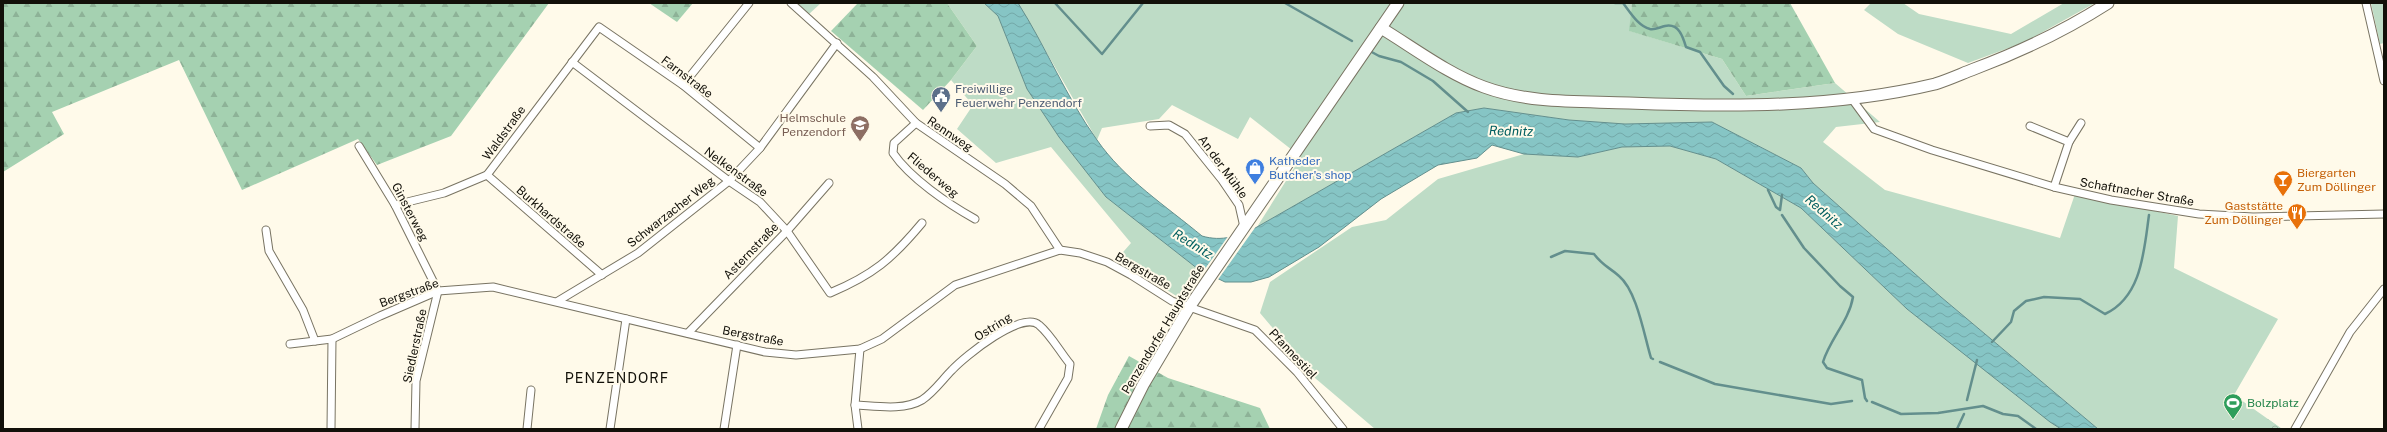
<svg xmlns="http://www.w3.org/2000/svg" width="2387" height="432" font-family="'Public Sans',sans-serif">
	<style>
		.grass { fill: #bedcc6 }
		.forest { fill: url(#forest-firs) }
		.park { fill: url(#park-crowns) }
		.water { fill: url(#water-waves); stroke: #638f8d }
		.pier { fill: #fffaea }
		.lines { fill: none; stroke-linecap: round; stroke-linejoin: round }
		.stream { stroke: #638f8d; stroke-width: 2.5 }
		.street-casing { stroke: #797463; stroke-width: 9 }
		.secondary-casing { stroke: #797463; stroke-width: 13 }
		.street { stroke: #fff; stroke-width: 7 }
		.secondary { stroke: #fff; stroke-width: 11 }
		.labels { text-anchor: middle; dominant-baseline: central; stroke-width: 4; stroke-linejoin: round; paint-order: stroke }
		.street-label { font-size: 12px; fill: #121009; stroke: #fffaea }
		.service-label { font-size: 12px; fill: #4e5e75; stroke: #fffaea; text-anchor: start }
		.education-label { font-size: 12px; fill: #785e54; stroke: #fffaea; text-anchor: end }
		.shop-label { font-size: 12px; fill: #366cbe; stroke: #fffaea; text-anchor: start }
		.food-label { font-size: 12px; fill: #c56008; stroke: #fffaea; text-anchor: start }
		.leisure-label { font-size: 12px; fill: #27864d; stroke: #fffaea; text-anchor: start }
		.water-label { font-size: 13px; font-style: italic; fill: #005e5f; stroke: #fffaea }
		.quarter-label { font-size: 14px; letter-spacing: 1px; fill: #121009; stroke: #fffaea }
	</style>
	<defs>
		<pattern id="forest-firs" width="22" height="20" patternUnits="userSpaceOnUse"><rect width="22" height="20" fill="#a5d1b1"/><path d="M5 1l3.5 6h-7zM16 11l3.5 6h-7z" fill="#8db297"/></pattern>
		<pattern id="park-crowns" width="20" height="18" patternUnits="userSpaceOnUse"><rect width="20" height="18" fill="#bedcc6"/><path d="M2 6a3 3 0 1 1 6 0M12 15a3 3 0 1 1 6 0" fill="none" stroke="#a2bca9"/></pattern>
		<pattern id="water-waves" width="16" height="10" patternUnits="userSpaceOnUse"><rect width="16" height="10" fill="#86c5c5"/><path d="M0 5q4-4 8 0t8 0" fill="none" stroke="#73a8a8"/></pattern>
	</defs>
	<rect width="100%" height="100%" fill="#fffaea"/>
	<g class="grass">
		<path d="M796,3H821L808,15Z"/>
		<path d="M947,3H984L998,16L1027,89L1059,137L1106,197L1198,269L1178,297L1117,259L1131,243L1051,147L996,163L957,129L973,105L951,80L977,46Z"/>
		<path d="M1018,3H1632L1630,31L1722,59L1746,96L1835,83L1880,122L1836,127L1823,142L1885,190L2060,238L2075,194L2178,216L2174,268L2278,319L2234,395L2282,429H2098L1941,297L1813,183L1801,168L1712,122L1625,124L1569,120L1484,108L1456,113L1257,227L1301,157L1250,117L1238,139L1172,105L1159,119L1102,128L1097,140Z"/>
		<path d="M1871,3H1903L1919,14L2011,34L2064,3H2095L2025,42L1968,63L1898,34L1864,10Z"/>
		<path d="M2371,3H2384V43L2380,44Z"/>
		<path d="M1670,146L1716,159L1801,208L1907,309L2061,429H1375L1315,378L1260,313L1270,282L1352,227L1386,220L1438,179L1524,154L1578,157L1622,147Z"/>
	</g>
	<g class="forest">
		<path d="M3,3H549L451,136L377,165L358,139L242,190L179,60L52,112L64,134L3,172Z"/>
		<path d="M649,3H693L677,22Z"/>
		<path d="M858,3H947L977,46L951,80L923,110L831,31Z"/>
		<path d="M1632,3H1790L1835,83L1746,96L1722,59L1629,31Z"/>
		<path d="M1129,356L1168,378L1260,408L1270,429H1096L1108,395Z"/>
	</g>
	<path class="park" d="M2268,419L2282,429H2262Z"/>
	<path class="water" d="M984,3H1018C1046,47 1066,97 1097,140C1124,179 1166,206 1202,236C1222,242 1239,236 1257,227L1456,113L1484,108L1569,120L1625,124L1712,122L1801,168L1813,183L1941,297L2098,429H2061L2050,422L1907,309L1801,208L1716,159L1670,146L1622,147L1578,157L1524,154L1492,145L1477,158L1438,165L1381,199L1319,247L1269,277L1251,282H1225L1198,269L1106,197L1059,137L1027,89L998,16Z"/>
	<path class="pier" d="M1257,225L1217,281L1202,273L1229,235L1236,234Z"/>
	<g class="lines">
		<g class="stream">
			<path d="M1055,3L1102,54L1143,3"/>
			<path d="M1285,3L1352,41"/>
			<path d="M1615,3H1623C1630,12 1638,26 1650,29C1655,30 1660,27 1665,26C1679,23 1683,37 1686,47L1700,52L1724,86L1733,94"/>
			<path d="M1368,50L1379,56L1401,62L1433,81L1468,112"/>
			<path d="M1768,190L1776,207L1780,210L1782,195"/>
			<path d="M1782,215L1804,248L1840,286L1853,297C1849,321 1830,339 1823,362L1827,368L1862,380L1865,398L1867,401"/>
			<path d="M1551,257L1565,251L1594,254C1603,266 1609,267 1619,276C1637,291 1644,335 1651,358L1653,359"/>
			<path d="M1992,342L2011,322L2014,311L2026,301L2044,297L2080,299L2105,314C2142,297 2144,250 2149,215"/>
			<path d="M1660,362L1715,384L1831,404L1852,401"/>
			<path d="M1967,400L1977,360"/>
			<path d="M1872,402L1901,414L1938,413L1983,406L2003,414L2018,416L2036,429"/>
			<path d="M1957,429L1964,414"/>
		</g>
		<defs>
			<g id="street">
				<path d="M791,3L873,77L916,123L1005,184L1031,206L1060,250"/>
				<path d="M2366,3L2384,81"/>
				<path d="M572,62L729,181L760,202L787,231L830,293C873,275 892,259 922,223"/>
				<path d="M683,85L749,3"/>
				<path d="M1852,99L1874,129L1932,150L2054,187L2111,200L2199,214L2253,217L2384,214"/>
				<path d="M916,123L894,143L893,153C910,178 948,204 975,219"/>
				<path d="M1150,126L1169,125L1185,134L1222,180L1239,205L1244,227"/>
				<path d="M2030,126L2069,142L2054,187"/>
				<path d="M2069,142L2081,123"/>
				<path d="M359,146L395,205L438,291"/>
				<path d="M487,175L602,275"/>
				<path d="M395,205L444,193L487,175L599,27L683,85L760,148"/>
				<path d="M266,230L269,251L303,310L315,341"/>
				<path d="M558,301L638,253L729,181L760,148L837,43"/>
				<path d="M688,333L787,231L829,183"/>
				<path d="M290,344L332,339L380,316L438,291L493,287L765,352L796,355L860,349L882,339L955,285L1060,250L1080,253L1107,262L1131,275L1172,301L1255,330L1297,372L1343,429"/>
				<path d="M855,405C876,406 903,411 922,400C934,392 942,380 952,370C965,356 1022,310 1039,325C1051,335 1060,352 1070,364L1068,378L1039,429"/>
				<path d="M331,429L332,339"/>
				<path d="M415,429L416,381L438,291"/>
				<path d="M527,429L531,390"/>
				<path d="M610,429L626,319"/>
				<path d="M724,429L737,345"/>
				<path d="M858,429L855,405L860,349"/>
				<path d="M2295,429L2350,332L2384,289"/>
			</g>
			<g id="secondary">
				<path d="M1381,28C1414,48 1448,74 1484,87C1530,104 1581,101 1629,103C1731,107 1835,108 1935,84C1948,80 1961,74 1974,69C2022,51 2066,30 2108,3"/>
				<path d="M1121,429L1143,385L1190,306L1398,3"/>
			</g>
		</defs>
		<use href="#street" class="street-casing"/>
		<use href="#secondary" class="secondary-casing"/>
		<use href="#street" class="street"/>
		<use href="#secondary" class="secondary"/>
	</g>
	<defs>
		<symbol id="civic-pin" viewBox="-11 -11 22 30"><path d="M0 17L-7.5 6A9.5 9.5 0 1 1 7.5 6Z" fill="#5c6f8a" stroke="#fffaea"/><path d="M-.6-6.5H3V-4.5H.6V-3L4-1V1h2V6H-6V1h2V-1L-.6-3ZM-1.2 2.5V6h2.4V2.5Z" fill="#fff"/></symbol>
		<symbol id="school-pin" viewBox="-11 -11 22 30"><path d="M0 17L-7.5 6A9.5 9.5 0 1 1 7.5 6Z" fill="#8d6e63" stroke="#fffaea"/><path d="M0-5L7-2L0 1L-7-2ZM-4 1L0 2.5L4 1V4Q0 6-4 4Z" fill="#fff"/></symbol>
		<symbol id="shop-pin" viewBox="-11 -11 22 30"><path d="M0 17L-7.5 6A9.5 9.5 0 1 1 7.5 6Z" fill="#3f7fe0" stroke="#fffaea"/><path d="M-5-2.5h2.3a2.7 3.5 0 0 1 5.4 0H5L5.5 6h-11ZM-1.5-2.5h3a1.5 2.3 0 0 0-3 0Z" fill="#fff"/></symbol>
		<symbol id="bar-pin" viewBox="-11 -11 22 30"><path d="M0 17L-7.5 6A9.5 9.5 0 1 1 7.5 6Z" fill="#e8710a" stroke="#fffaea"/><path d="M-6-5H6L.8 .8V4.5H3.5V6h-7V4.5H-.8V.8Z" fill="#fff"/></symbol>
		<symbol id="restaurant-pin" viewBox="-11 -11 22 30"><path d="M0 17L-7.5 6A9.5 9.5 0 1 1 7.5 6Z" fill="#e8710a" stroke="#fffaea"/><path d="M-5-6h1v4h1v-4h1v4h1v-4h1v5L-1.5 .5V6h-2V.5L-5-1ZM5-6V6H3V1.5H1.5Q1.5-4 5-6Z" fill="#fff"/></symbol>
		<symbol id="stadium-pin" viewBox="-11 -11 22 30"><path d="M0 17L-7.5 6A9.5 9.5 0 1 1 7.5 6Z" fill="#2e9e5b" stroke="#fffaea"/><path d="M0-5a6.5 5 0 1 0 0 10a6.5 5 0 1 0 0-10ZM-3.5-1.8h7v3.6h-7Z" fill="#fff"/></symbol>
	</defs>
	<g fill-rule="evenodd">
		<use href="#civic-pin" x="930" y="85" width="22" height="30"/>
		<use href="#school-pin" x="849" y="114" width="22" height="30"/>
		<use href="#shop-pin" x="1244" y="157" width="22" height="30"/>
		<use href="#bar-pin" x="2272" y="169" width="22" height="30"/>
		<use href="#restaurant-pin" x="2286" y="202" width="22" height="30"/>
		<use href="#stadium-pin" x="2222" y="392" width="22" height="30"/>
	</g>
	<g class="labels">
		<g class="street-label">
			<text transform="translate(687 77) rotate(37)">Farnstraße</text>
			<text transform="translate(504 133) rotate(-54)">Waldstraße</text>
			<text transform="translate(950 134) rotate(34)">Rennweg</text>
			<text transform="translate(1223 167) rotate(54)">An der Mühle</text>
			<text transform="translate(736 172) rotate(36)">Nelkenstraße</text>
			<text transform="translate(933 175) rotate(40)">Fliederweg</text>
			<text transform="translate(2137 192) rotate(10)">Schaftnacher Straße</text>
			<text transform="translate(410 212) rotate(62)">Ginsterweg</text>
			<text transform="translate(671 212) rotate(-38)">Schwarzacher Weg</text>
			<text transform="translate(551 217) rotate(41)">Burkhardstraße</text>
			<text transform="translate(751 251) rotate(-46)">Asternstraße</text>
			<text transform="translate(1143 271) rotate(30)">Bergstraße</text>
			<text transform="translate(409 293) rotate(-20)">Bergstraße</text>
			<text transform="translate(993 327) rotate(-32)">Ostring</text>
			<text transform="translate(1163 329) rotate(-59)">Penzendorfer Hauptstraße</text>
			<text transform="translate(753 336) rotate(11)">Bergstraße</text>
			<text transform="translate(415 346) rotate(-78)">Siedlerstraße</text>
			<text transform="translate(1293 354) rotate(47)">Pfannestiel</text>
		</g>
		<g class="service-label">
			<text x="955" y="89">Freiwillige<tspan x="955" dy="14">Feuerwehr Penzendorf</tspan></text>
		</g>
		<g class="education-label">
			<text x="846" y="118">Helmschule<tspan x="846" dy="14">Penzendorf</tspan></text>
		</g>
		<g class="shop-label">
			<text x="1269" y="161">Katheder<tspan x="1269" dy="14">Butcher's shop</tspan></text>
		</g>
		<g class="food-label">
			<text x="2297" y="173">Biergarten<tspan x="2297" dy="14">Zum Döllinger</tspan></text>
			<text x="2283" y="206" text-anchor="end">Gaststätte<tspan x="2283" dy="14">Zum Döllinger</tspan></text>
		</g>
		<g class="leisure-label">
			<text x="2247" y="403">Bolzplatz</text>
		</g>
		<g class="water-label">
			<text transform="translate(1511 131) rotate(1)">Rednitz</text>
			<text transform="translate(1824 212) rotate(41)">Rednitz</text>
			<text transform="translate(1193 244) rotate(32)">Rednitz</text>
		</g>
		<g class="quarter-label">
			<text x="617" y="378">PENZENDORF</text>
		</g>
	</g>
	<rect width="2387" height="432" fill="none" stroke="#121009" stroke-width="8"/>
</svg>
